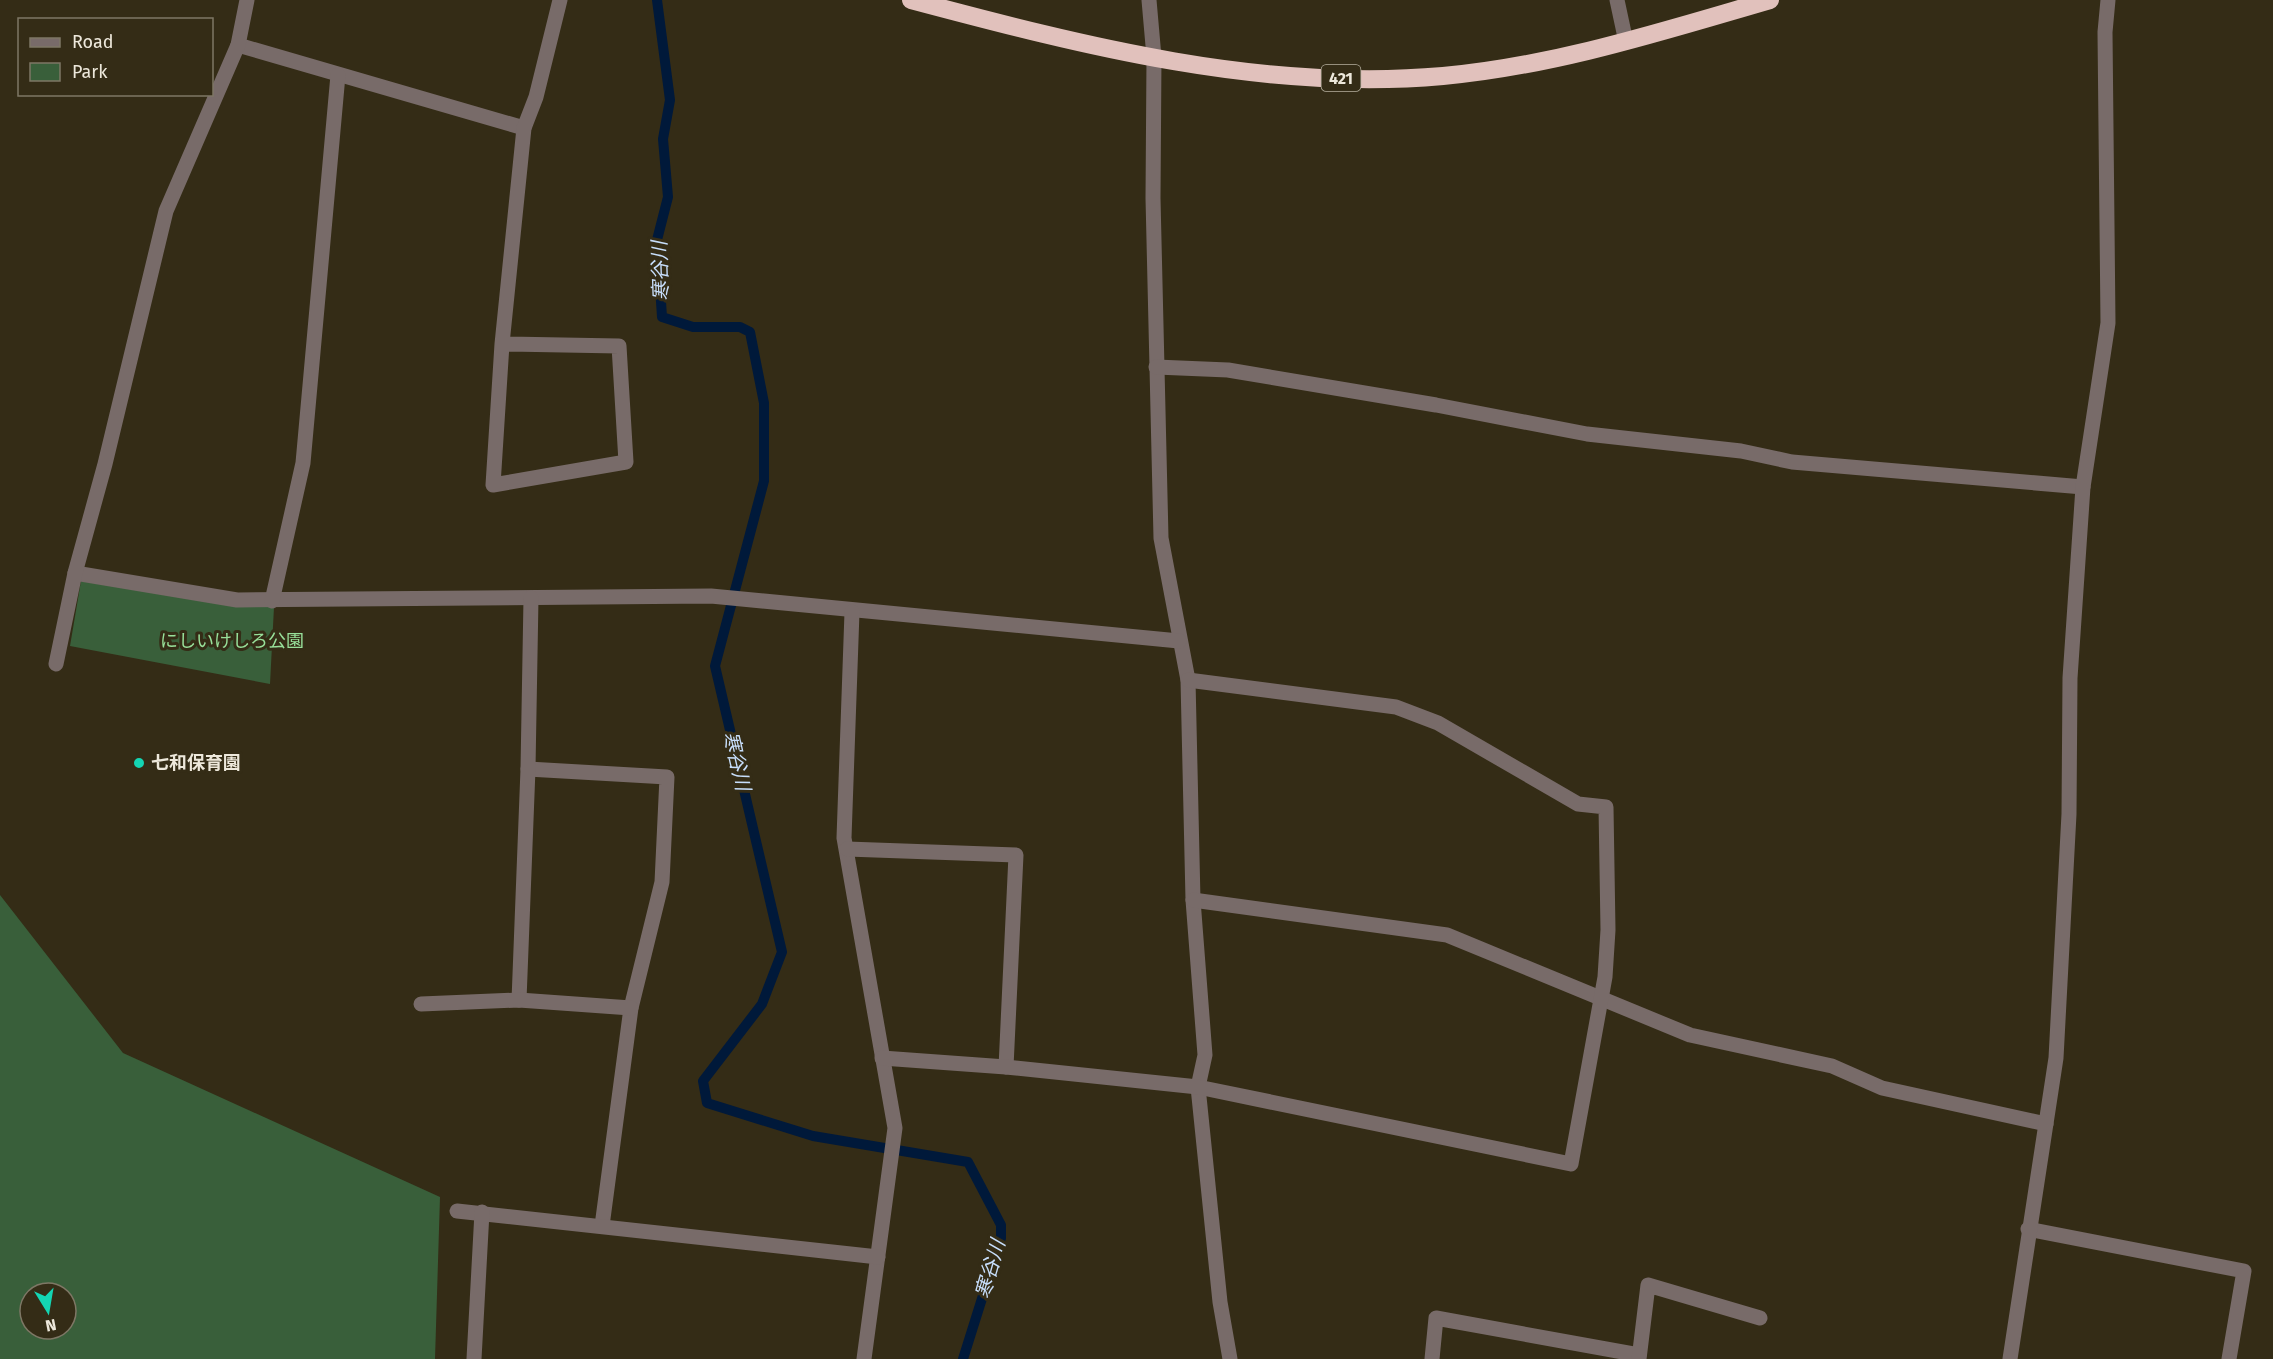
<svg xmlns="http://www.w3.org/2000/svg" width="2273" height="1359" font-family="'Fira Sans','Noto Sans JP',sans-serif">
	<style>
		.green { fill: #395f3a; fill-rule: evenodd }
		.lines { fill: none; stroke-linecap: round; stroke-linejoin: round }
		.stream { stroke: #00193a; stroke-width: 10 }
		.minor { stroke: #786b69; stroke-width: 15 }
		.highway { stroke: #e1c1bc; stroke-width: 18 }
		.poi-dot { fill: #14d5b3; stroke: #342c16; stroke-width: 2 }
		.labels { text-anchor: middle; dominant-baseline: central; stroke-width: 6; stroke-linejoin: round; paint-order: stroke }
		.shield { fill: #342c16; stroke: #b6b0a0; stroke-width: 1.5 }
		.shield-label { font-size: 16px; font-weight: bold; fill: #ede8db }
		.park-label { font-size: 18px; fill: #98e09a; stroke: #342c16 }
		.poi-label { font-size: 18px; font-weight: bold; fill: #ede8db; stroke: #342c16; text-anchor: start }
		.water-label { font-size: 20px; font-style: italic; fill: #c7defb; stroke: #342c16 }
	</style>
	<rect width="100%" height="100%" fill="#342c16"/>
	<g class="green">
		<path d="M81,581L237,606L274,607L270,684L70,646Z"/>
		<path d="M0,895L123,1053L440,1197L435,1359H0ZM30,1293H66V1329H30Z"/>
	</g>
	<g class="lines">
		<path class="stream" d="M657,0L670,100L663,139L668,197L657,240L662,317L693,327H740L750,332L764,403V481L715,666L782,952L762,1004L703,1081L707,1103L813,1136L968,1162L1001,1225V1238L963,1359"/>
		<g class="minor">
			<path d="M1149,0L1154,57L1153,198L1161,538L1188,680L1193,900L1205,1055L1198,1087L1220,1302L1230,1359"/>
			<path d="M1617,0L1626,42"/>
			<path d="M238,45L524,128"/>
			<path d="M502,344L619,346L626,462L493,485L502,344L524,128L536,97L560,0"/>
			<path d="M1156,367L1228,370L1436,405L1587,434L1741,451L1792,462L2083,487"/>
			<path d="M75,573L237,600L711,596L1179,641"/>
			<path d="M272,601L303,463L338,75"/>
			<path d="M852,612L844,838L895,1128L864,1359"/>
			<path d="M56,664L75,573L105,464L166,211L238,45L247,0"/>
			<path d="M528,769L667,777L662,882L631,1008L602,1226"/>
			<path d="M847,849L1016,855L1006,1067"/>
			<path d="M1193,900L1447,935L1690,1035L1832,1066L1882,1088L2046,1124"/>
			<path d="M519,1000L528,769L531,598"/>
			<path d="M421,1004L519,1000L631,1008"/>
			<path d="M882,1058L1006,1067L1198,1087L1571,1164L1605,977L1608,930L1606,807L1578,804L1438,723L1396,707L1188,680"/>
			<path d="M457,1211L878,1257"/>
			<path d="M2028,1229L2244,1271L2229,1359"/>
			<path d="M474,1359L482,1212"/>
			<path d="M1432,1359L1436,1318L1639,1355"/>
			<path d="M1639,1359L1648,1285L1760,1318"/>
			<path d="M2010,1359L2056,1058L2069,814L2070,678L2083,487L2108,323L2105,32L2108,0"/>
		</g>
		<path class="highway" d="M911,0C1084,46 1262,92 1443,76C1554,66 1663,31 1770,0"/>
	</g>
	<circle class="poi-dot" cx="139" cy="763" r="6"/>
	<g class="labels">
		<rect class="shield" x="1321.5" y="65" width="39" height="26" rx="4.5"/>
		<g class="shield-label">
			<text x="1341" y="78">421</text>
		</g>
		<g class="park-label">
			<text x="232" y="641">にしいけしろ公園</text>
		</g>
		<g class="poi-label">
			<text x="151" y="763">七和保育園</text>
		</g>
		<g class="water-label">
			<text transform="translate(660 271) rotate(-92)">寒谷川</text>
			<text transform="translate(737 761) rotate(77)">寒谷川</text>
			<text transform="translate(990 1269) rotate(-74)">寒谷川</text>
		</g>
	</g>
	<rect x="18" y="18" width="195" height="78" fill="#342c16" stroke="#7e7765" stroke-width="1.5"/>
	<rect x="30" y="38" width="30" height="9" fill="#786b69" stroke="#7e7765" stroke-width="1.5"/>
	<text x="72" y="48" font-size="18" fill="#ede8db">Road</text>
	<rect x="30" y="63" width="30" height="18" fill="#395f3a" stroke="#7e7765" stroke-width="1.5"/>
	<text x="72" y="78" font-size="18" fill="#ede8db">Park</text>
	<g transform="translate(48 1311) rotate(169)"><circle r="28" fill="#342c16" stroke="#7e7765" stroke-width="1.5"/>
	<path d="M0-4.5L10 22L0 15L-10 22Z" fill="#14d5b3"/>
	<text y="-9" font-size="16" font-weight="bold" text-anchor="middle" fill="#ede8db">N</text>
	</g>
</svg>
